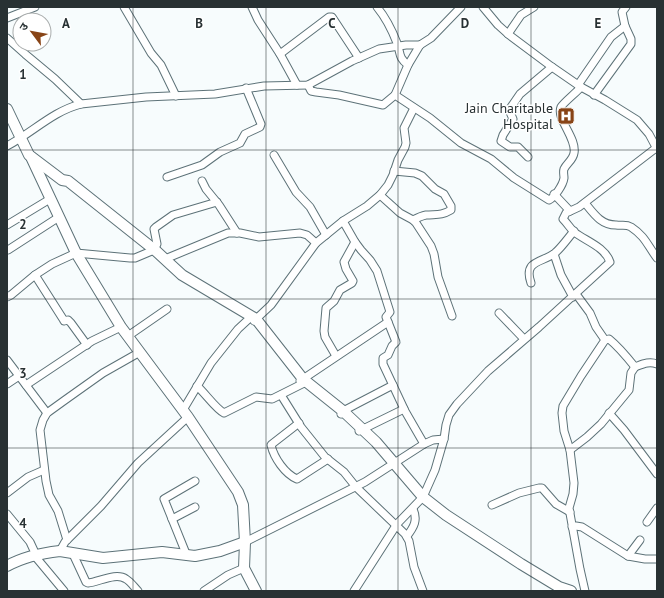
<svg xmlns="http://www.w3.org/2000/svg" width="664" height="598" font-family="'PT Sans','Noto Sans Devanagari',sans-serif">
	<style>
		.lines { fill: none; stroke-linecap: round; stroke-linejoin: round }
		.street-casing { stroke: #5d7278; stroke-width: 9 }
		.secondary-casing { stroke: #5d7278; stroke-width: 12 }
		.street { stroke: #fff; stroke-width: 7 }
		.secondary { stroke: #fff; stroke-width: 10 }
		.grid { fill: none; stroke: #283133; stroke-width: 1; stroke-opacity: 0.55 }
		.labels { text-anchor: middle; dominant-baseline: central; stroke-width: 3; stroke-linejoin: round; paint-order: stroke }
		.poi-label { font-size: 14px; fill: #283133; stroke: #fff; text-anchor: end }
		.grid-label { font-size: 13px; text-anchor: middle; font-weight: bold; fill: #283133; stroke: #fff; stroke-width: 3; stroke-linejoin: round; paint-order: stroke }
	</style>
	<rect width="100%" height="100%" fill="#f7fcfd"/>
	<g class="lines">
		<defs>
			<g id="street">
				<path d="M124,7L151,53L161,65L176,96"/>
				<path d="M252,7L258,20L280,54L297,85"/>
				<path d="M377,7C386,18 392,30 397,43C401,54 398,57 408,65"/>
				<path d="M483,7L498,25L508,34L552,67L581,87L605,100L637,120L649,134L657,149"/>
				<path d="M7,18L35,7"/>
				<path d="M625,26L622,12L626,7"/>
				<path d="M508,34L521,15L534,7"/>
				<path d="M7,38L25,54L55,79L81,104"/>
				<path d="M280,54L329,17H332L359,58"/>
				<path d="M308,85L311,91L316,92L339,95L383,105L395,95L430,118L461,143L491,159L514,178L549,200C555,197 563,185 564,178C564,175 563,172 564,169C567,163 573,160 574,153C577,138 556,119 561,107C563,103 577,92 581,87"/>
				<path d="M578,85L611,37L625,26L631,39V44L594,95"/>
				<path d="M395,95L408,65L420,45L431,38L461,7"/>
				<path d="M7,146C32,133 53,111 81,104L146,97L215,94L264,86L308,85L352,61L379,49L406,45H420"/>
				<path d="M274,155L296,192L310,207L326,235"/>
				<path d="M528,157L518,147H510L501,141L503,135L513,119L509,110L520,94L552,67"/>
				<path d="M394,171L415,173L422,176L435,189L444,194L451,206V210C441,216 436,214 426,215C421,216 417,218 413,220"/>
				<path d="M167,177L202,165L220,152L240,143L245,134L260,127L261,124L246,88"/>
				<path d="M202,181L206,189L219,205L237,233"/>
				<path d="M554,194L570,211"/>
				<path d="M380,195L400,213L413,220L416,223L431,246L434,254L438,277L452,316"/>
				<path d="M585,203C594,214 601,225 616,225C622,226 626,224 631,227C646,237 647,245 657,258"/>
				<path d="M343,221L355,242L361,250L370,260L377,271L390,312L386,317L388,322"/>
				<path d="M7,225L50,199"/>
				<path d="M8,250L59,217"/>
				<path d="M554,254L561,275L573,297"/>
				<path d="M165,259L228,233H240L259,237L300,233L307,235L316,243L343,221L367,206L380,195L388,185L393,175L398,160L405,147L406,143L404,128L414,108"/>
				<path d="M35,275L63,319L64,321L68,320L71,323L87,345"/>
				<path d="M531,283C523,260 542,263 555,253C562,247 568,238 574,231"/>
				<path d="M576,294L590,313L596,327L605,340L581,376L563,406L562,413L564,431L570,450L574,483L573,494L569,508L580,569L585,591"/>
				<path d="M7,297L11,295L35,275L52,264L76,253L130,258H135L154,250L157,244L154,229L156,227L173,215L217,202"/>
				<path d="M499,313L524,339"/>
				<path d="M254,321L271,305L316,243"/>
				<path d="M128,336L167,309"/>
				<path d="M605,340L609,339C619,347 627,357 635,367C643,364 649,361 657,364"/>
				<path d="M336,356L325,337L324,331L326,308L334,301L340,290L352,283L353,281L346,269L344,262L355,242"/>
				<path d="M7,360L47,413"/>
				<path d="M300,381L388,322L396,342L392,346L388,355L383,358V364L405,411L424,444"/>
				<path d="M7,384L19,376"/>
				<path d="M26,385L92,341L121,327"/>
				<path d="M197,386C205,393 216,409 224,413L256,397L272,399L306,382"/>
				<path d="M281,395L301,427L325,457L344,472L356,487L405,534L409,541L414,567L423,591"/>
				<path d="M183,410L211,363L238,329L252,316"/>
				<path d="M609,413L624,430L657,474"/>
				<path d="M341,414L343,411L393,385"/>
				<path d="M299,423L272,444L271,445C274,458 285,474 297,479L328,459"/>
				<path d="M359,431L404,409"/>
				<path d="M570,450L587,437L601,424L629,390L631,373L635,367"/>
				<path d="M7,493L28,477L44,470"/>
				<path d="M492,505L519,493L539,488H542L556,504L570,512"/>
				<path d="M7,514L30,542L36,555"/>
				<path d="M172,519L195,507"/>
				<path d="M647,522L657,508"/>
				<path d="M572,527L576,526L582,527L628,556L645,559H657"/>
				<path d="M407,536C414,527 418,520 413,509"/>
				<path d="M67,540L58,511L49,495L46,481L40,430L43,420L47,413L65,400L103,373L140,352"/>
				<path d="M245,542L365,482L424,444L433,440L444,439"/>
				<path d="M60,551L65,542L101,506L138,463L188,417"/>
				<path d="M73,554L86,582L88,583C99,582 116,572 126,579C131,582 134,587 138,591"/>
				<path d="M34,555L64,591"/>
				<path d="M187,556L164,499L195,481"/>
				<path d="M628,556L640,540"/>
				<path d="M204,591L228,575L244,568"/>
				<path d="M354,591L397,524L423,497L435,470L444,439L446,425L449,415L457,404L488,371L539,327L610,262C605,247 586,241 574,232C570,228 567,223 563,219L566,213L579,207L656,148"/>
			</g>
			<g id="secondary">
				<path d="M7,109L29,155L62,180L68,181L156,251L182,275L256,319L303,379L343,411L376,442L423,497L446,515L521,564L559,587L571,591"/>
				<path d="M31,157L76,253L121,327L188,417L238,492L243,505L245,542L244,568L256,591"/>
				<path d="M7,566C23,557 42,553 60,551L103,558L162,552L195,556L220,551L245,542"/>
			</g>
		</defs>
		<use href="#street" class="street-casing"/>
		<use href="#secondary" class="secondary-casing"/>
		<use href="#street" class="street"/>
		<use href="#secondary" class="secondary"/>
	</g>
	<path class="grid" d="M133,7V591M266,7V591M398,7V591M531,7V591M7,150H657M7,299H657M7,448H657"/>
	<defs>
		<symbol id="hospital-square" viewBox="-11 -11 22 22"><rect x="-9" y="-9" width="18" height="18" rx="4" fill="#884416" stroke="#fff"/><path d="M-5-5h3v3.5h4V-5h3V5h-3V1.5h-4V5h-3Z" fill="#fff"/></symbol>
	</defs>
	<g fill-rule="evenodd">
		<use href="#hospital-square" x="556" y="106" width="20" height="20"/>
	</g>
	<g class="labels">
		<g class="poi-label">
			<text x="553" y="108">Jain Charitable<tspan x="553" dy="16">Hospital</tspan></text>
		</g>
	</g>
	<g class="grid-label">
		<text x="66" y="28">A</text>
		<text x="199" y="28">B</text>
		<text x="332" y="28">C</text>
		<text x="465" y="28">D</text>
		<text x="598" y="28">E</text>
		<text x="23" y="79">1</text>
		<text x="23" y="229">2</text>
		<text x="23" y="378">3</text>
		<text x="23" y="528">4</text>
	</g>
	<rect width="664" height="598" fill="none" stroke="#283133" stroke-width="16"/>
	<g transform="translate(32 32) rotate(302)"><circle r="19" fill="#ffffff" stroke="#a9adad"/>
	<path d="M0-3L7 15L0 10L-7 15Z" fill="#884416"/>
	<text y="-6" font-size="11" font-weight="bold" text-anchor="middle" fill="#283133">उ</text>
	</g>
</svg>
